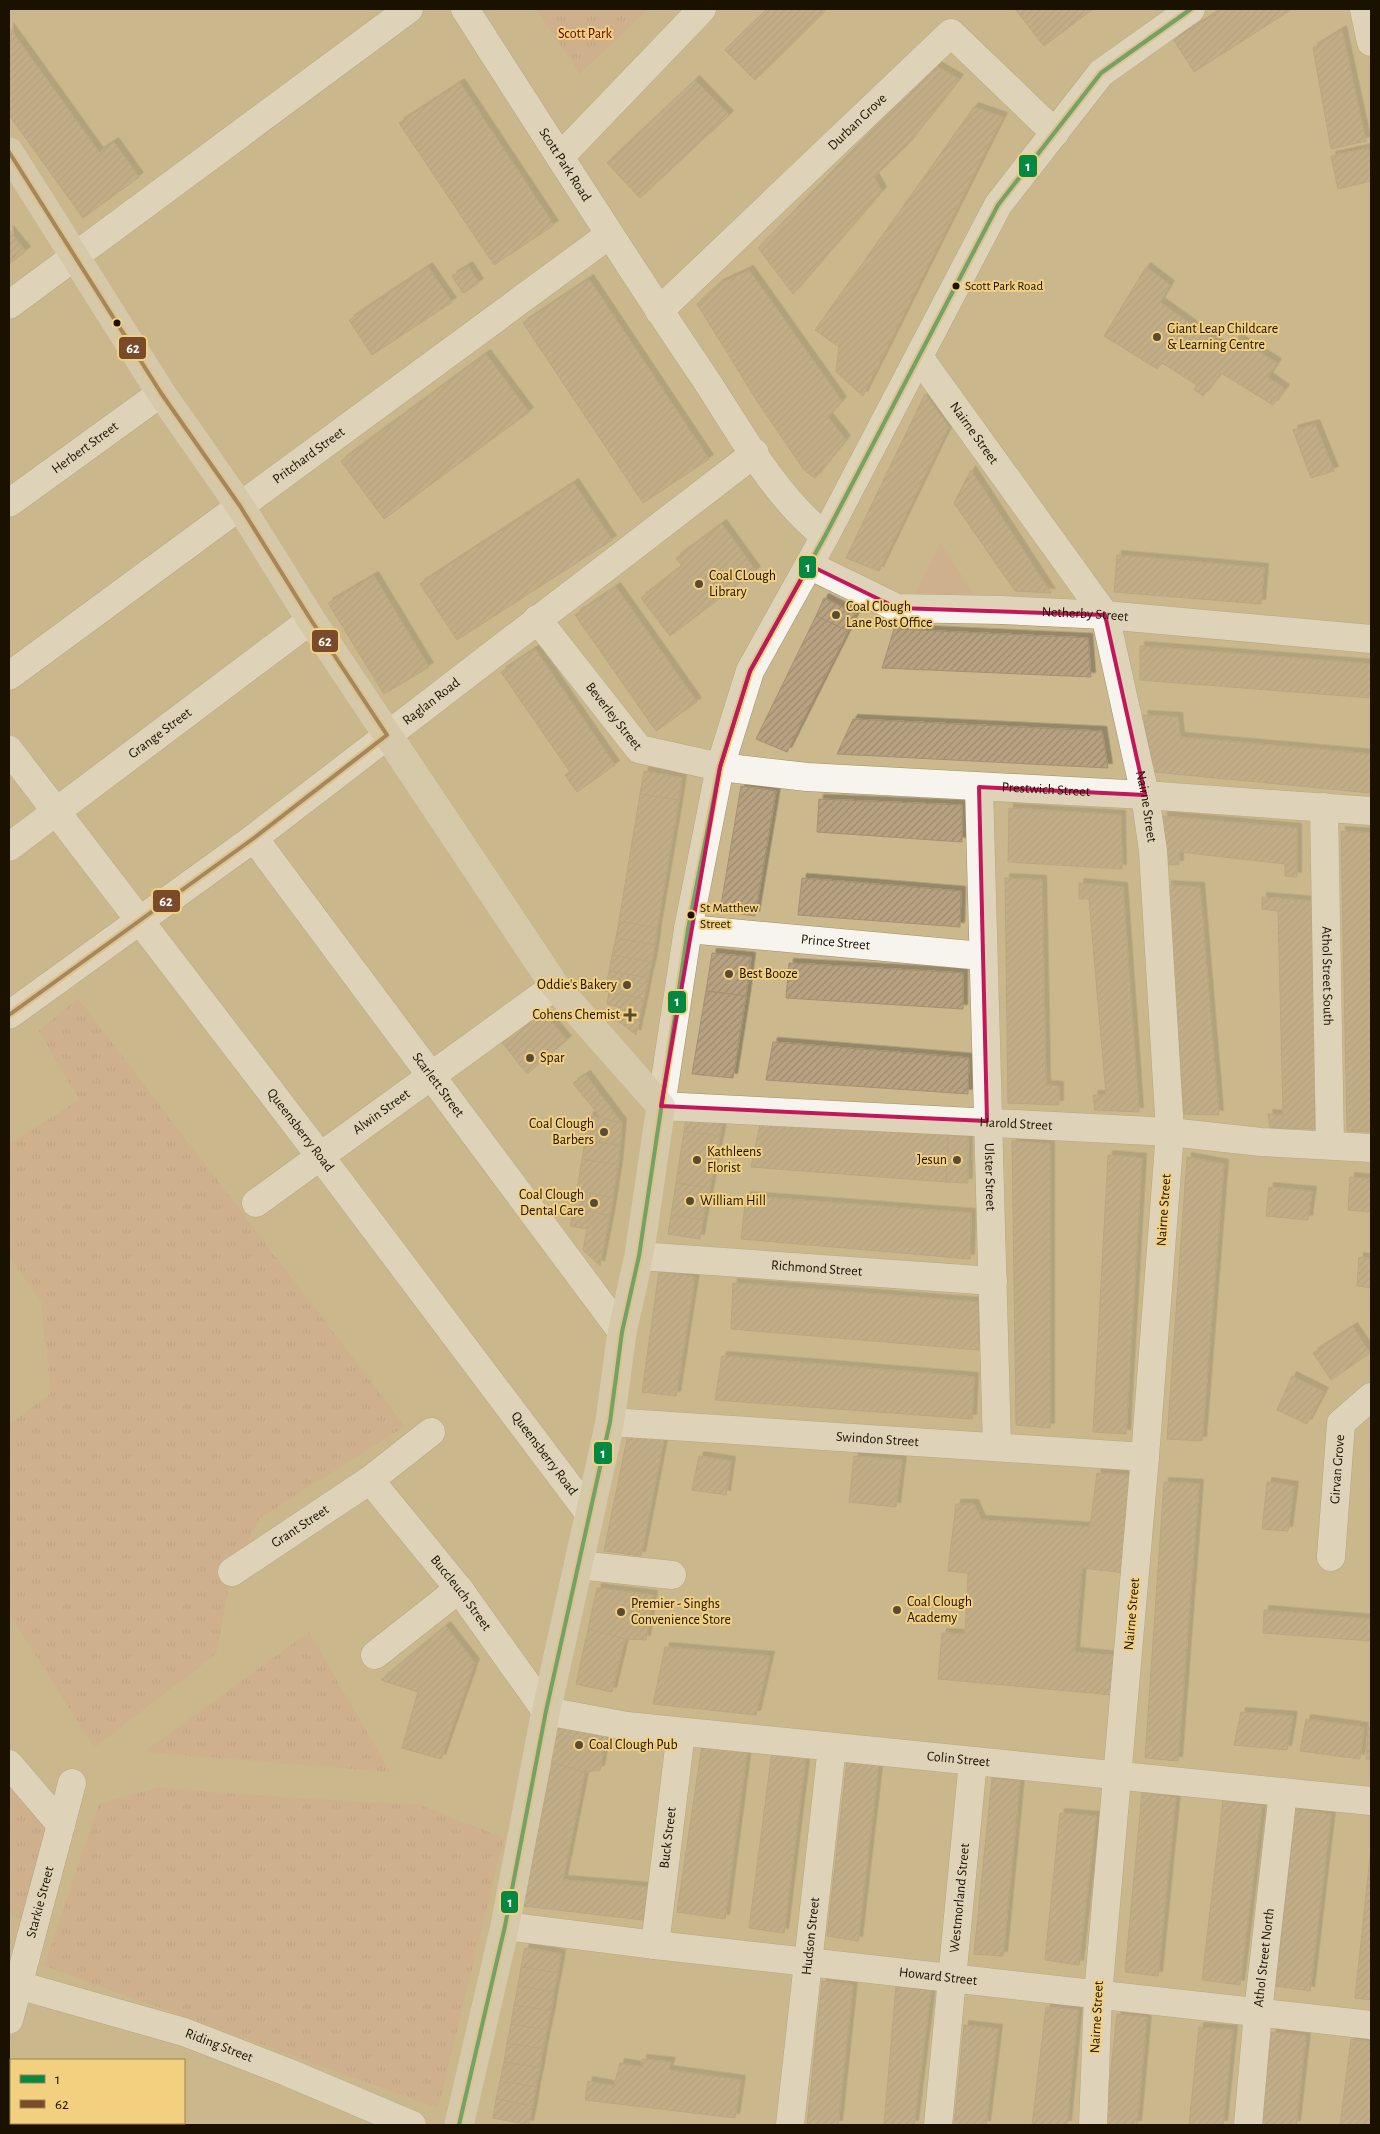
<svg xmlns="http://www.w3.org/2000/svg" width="1380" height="2134" font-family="'Alegreya Sans',sans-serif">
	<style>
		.grass { fill: #d2a68e }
		.park { fill: url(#park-tufts) }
		.building { fill: url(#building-hatch); stroke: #a49171; filter: url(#shadow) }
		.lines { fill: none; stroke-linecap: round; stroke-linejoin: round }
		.minor-casing { stroke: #9f906d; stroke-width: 29 }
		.major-casing { stroke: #e8dfcc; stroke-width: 29 }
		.minor { stroke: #f7f4ee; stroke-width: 28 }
		.major { stroke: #e4dece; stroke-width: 28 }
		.bus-1-casing { stroke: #f2d080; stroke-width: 8 }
		.bus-2-casing { stroke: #f2d080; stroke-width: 8 }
		.bus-1 { stroke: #058841; stroke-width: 4 }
		.bus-2 { stroke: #7a4b2a; stroke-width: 4 }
		.marked { fill: none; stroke: #c2185b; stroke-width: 4; stroke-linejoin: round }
		.bus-dot { fill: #1a1100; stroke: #f2d080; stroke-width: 2 }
		.poi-dot { fill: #584b31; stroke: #f2d080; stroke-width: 2 }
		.labels { text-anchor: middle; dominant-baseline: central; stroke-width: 4; stroke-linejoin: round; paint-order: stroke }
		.bus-label { font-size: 13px; fill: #1a1100; stroke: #f2d080; text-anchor: start }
		.park-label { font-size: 14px; fill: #5e0104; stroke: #f2d080 }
		.street-label { font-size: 14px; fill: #1a1100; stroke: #f2d080 }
		.poi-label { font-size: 14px; fill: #1a1100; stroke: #f2d080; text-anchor: start }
		.line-badge { stroke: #f2d080; stroke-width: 2 }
		.badge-label { font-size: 14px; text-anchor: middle; font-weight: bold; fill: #fff }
	</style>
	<defs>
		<pattern id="park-tufts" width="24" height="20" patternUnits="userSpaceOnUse" patternTransform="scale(1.25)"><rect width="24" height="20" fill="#d2a68e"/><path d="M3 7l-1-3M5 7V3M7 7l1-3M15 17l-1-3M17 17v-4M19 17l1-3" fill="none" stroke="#b48e79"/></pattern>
		<pattern id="building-hatch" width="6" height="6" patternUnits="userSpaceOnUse" patternTransform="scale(1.25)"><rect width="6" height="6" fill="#b7a281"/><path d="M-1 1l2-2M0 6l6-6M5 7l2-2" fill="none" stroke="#9d8a6e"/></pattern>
		<filter id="shadow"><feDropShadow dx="4.5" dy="-4.5" stdDeviation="0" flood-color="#0004"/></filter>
	</defs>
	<rect width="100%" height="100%" fill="#cbb88d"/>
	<path class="grass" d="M940,543L974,594L915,593Z"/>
	<g class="park">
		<path d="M536,9H648L580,74Z"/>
		<path d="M78,998L405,1426L260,1518L232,1572L216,1654L94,1748L9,1613V1425L51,1393L41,1301L9,1256V1144L79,1100L39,1031Z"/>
		<path d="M309,1632L390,1772L144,1752Z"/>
		<path d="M9,1781L47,1830L25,1920L9,1914Z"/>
		<path d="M160,1787L235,1794L420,1805L504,1838L438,2108L44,1966L99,1804Z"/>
	</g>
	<g class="building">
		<path d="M767,9H827L755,80L725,50Z"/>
		<path d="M1015,9H1093L1044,46Z"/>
		<path d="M1223,9H1292L1194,72L1174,40Z"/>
		<path d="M9,27L99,152L114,142L139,177L83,218L9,115Z"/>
		<path d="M1342,30L1366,141L1331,149L1313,48Z"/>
		<path d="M935,65L959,79L907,145L874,177L882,191L793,294L758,248Z"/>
		<path d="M695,80L729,115L640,198L607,163Z"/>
		<path d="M460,83L554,225L494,265L399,123Z"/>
		<path d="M974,107L1003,117L863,396L836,372L839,347L815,330Z"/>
		<path d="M1368,148L1371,162V181L1338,189L1331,156Z"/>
		<path d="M9,230L26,251L9,264Z"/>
		<path d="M468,266L479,283L463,293L452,276Z"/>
		<path d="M428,267L452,302L372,355L349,320Z"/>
		<path d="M1146,267L1170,285L1160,302L1227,350L1237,338L1277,363L1268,377L1285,389L1273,405L1221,373L1203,396L1194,390L1197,385L1162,363L1157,369L1104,336Z"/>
		<path d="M749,270L842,401L828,417L846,440L815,478L804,470L757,401L697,304L719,284Z"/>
		<path d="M589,279L709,459L643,503L523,323Z"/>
		<path d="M486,354L529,412L384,519L341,461Z"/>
		<path d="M925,394L949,427L879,571L846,558Z"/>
		<path d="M1315,424L1334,471L1311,478L1293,430Z"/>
		<path d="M971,470L1051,593L1015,591L954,503Z"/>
		<path d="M574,483L612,540L457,640L420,584Z"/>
		<path d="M722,524L756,571L670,636L641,598L682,566L676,558Z"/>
		<path d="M1117,555L1264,568L1261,604L1114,592Z"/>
		<path d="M374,576L429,667L384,694L328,603Z"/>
		<path d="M616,587L697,702L656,731L575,615Z"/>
		<path d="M824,598L856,614L848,631L816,616Z"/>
		<path d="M816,616L848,631L787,752L756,739Z"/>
		<path d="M894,629L1088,638L1091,677L882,668Z"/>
		<path d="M1140,646L1371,664V698L1140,680Z"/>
		<path d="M535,649L615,765L577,792L565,775L570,772L501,672Z"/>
		<path d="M1143,715L1178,717L1180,737L1371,754V793L1154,772Z"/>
		<path d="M853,719L1102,731L1108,768L837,754Z"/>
		<path d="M644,771L682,778L679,800L640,794Z"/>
		<path d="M741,786L776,791L755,916L720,911Z"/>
		<path d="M640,794L679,800L657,928L619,921Z"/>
		<path d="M819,799L962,805V842L817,832Z"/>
		<path d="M1009,808L1121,815L1122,869L1008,862Z"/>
		<path d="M1163,816L1297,828V877L1285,876V864L1179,852V865L1163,864Z"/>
		<path d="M1341,831L1371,833V1132L1347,1131Z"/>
		<path d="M802,878L961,891L960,927L798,915Z"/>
		<path d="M1005,878L1042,880L1046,1085L1059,1086V1105L1008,1103Z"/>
		<path d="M1079,883L1123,887L1139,1112L1095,1110L1093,1095H1106L1089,899H1079Z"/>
		<path d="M1167,885L1200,887L1219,1115L1184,1114Z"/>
		<path d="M1262,897L1313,901L1315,1129L1270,1128L1268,1114L1283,1115L1278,911L1262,909Z"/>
		<path d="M619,921L657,928L655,945L616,938Z"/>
		<path d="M616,938L655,945L652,962L612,955Z"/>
		<path d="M712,953L751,957L746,996L706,991Z"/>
		<path d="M612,955L652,962L648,978L609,971Z"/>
		<path d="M789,963L963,973V1009L786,998Z"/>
		<path d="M609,971L648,978L644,999L605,991Z"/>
		<path d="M706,991L746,996L733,1078L692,1074Z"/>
		<path d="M609,992L644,999L636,1035L618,1021L621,1008L607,1004Z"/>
		<path d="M542,1011L567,1040L527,1074L502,1042Z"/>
		<path d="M773,1042L969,1058L968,1094L766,1080Z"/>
		<path d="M586,1075L622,1123L601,1118L573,1083Z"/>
		<path d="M687,1114L723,1119L720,1136L684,1131Z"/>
		<path d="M589,1116L622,1123L620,1146L585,1140Z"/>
		<path d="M760,1124L948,1135L946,1182L751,1167Z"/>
		<path d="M684,1131L720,1136L710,1188L676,1183Z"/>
		<path d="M948,1135L968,1137V1183L946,1182Z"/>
		<path d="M585,1140L620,1146L618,1165L582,1159Z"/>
		<path d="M1012,1141L1050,1144V1428L1016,1425Z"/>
		<path d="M1108,1155L1142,1158L1126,1434L1093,1432Z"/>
		<path d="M1187,1157L1224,1164L1202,1441L1167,1439Z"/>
		<path d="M582,1159L618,1165L613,1198L577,1190Z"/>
		<path d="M1350,1177L1371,1179V1212L1348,1210Z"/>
		<path d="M676,1183L710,1188L703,1220L671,1215Z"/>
		<path d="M1269,1187L1312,1191L1308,1220L1266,1216Z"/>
		<path d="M577,1190L613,1198L610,1216L574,1208Z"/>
		<path d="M746,1196L971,1213L970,1259L741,1239Z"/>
		<path d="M574,1208L610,1216L600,1266L583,1250L587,1229L570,1226Z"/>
		<path d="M671,1215L703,1220L700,1239L668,1234Z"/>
		<path d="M1359,1257L1371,1259V1288L1357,1286Z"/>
		<path d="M659,1271L695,1277L676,1396L642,1392Z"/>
		<path d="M733,1283L978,1302L979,1350L731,1329Z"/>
		<path d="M1353,1327L1370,1353L1331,1380L1313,1353Z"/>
		<path d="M722,1356L974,1377L972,1419L715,1400Z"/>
		<path d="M1292,1376L1324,1392L1307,1424L1277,1410Z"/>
		<path d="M628,1434L664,1439L641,1556L604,1551Z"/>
		<path d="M699,1456L731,1461L726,1495L692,1490Z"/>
		<path d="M854,1456L902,1460L896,1507L849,1502Z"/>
		<path d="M1097,1473L1135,1476L1125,1573L1082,1568L1075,1652L1117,1656L1113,1695L938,1679L942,1633L965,1634L968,1573L948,1571L956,1504H974L981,1520L1090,1527Z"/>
		<path d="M1164,1482L1199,1484L1178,1761L1145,1758Z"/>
		<path d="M1267,1482L1294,1486L1288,1531L1262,1529Z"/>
		<path d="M597,1588L653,1595L646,1640L625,1639L588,1629Z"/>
		<path d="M1264,1610L1371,1619V1641L1263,1633Z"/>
		<path d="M446,1626L475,1663L441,1759L402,1748L418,1692L381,1680Z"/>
		<path d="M588,1629L625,1639L612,1692L576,1684Z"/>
		<path d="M665,1647L770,1656L756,1715L653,1704Z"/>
		<path d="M1241,1712L1293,1716L1287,1750L1234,1745Z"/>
		<path d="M559,1719L607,1733L600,1770L585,1772L552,1763L550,1758Z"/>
		<path d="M1306,1719L1364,1727L1360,1759L1300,1751Z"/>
		<path d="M1368,1726H1371V1759H1366Z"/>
		<path d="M702,1745L747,1752L725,1919L677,1912Z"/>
		<path d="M772,1751L806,1756L784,1933L749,1928Z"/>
		<path d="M847,1760L879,1762L858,1941L827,1936Z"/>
		<path d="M552,1763L585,1772L563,1880L648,1887L643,1920L523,1906Z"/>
		<path d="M992,1778L1020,1781L1003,1956L974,1954Z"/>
		<path d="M1142,1792L1176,1797L1158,1976L1125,1972Z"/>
		<path d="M1223,1800L1262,1806L1240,1985L1202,1980Z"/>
		<path d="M1295,1809L1331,1814L1310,1991L1276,1986Z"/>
		<path d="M1060,1813L1096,1816L1079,1965L1045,1960Z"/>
		<path d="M1371,1847V2000L1355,1998Z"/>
		<path d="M525,1948L561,1954L558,1973L521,1967Z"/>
		<path d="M521,1967L558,1973L554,1992L518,1986Z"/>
		<path d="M822,1981L853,1985L838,2125H807Z"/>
		<path d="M518,1986L554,1992L551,2011L514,2005Z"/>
		<path d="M896,1986L931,1991L914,2125H884Z"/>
		<path d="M514,2005L551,2011L547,2030L511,2024Z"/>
		<path d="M1046,2007L1078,2010L1067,2125H1032Z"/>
		<path d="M1117,2014L1147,2017L1137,2125H1105Z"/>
		<path d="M511,2024L547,2030L543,2049L507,2043Z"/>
		<path d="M964,2025L998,2029L986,2125H954Z"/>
		<path d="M1199,2027L1233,2030L1223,2125H1189Z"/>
		<path d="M1272,2032L1306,2036L1296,2125H1261Z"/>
		<path d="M1351,2039L1371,2042V2125H1340Z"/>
		<path d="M507,2043L543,2049L540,2068L504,2062Z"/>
		<path d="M642,2059L671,2062L668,2070L741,2080L735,2118L585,2100L588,2081L614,2086L620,2063L643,2067Z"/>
		<path d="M504,2062L540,2068L536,2087L500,2081Z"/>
		<path d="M500,2081L536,2087L533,2106L496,2099Z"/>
		<path d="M496,2099L533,2106L529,2125L493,2118Z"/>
	</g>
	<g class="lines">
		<defs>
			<g id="minor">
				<path id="s1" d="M465,9C544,132 622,256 704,377C739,430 774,496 825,536"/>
				<path id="s2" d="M1191,9L1101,73L998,205L825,536L750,671L720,767L688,929L661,1106L1170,1132L1261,1142L1371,1148"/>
				<path d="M1364,9L1371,42"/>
				<path d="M560,157L702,9"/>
				<path d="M9,305L409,9"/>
				<path id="s3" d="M659,311L951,33L1055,133"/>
				<path id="s4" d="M919,357L1105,615L1145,795L1153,851L1170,1132L1145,1457L1098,1995L1093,2125"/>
				<path id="s5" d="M9,503L161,393"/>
				<path id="s6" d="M809,565L897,608L1002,610L1105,615L1371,639"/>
				<path id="s7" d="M537,619L639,749L720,767L807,777L1145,795L1371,811"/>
				<path id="s8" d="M9,676L609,235"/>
				<path id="s9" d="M9,750L320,1156L589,1513"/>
				<path id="s10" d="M979,787L997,1447"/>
				<path id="s11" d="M1324,807L1330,1145"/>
				<path id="s12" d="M254,838L622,1332"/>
				<path id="s13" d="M9,847L311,620"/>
				<path id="s14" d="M688,929L982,956"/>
				<path id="s15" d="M9,1015L254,838L755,453"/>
				<path id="s16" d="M256,1203L555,986"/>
				<path id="s17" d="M639,1256L993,1281"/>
				<path id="s18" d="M610,1422L1145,1457"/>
				<path id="s19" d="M370,1480L459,1589L546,1711L627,1726L1371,1801"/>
				<path id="s20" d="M1331,1557L1341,1423L1371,1397"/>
				<path d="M578,1565L672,1575"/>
				<path id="s21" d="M232,1572L370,1480L431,1432"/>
				<path d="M375,1655L459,1589"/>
				<path d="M9,1764L61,1825"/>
				<path id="s22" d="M505,1926L655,1945L1371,2025"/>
				<path id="s23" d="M655,1945L681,1732"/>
				<path id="s24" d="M18,1985L184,2032L287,2072L412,2125"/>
				<path id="s25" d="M9,2020L72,1783"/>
				<path id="s26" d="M790,2125L832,1747"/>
				<path id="s27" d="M938,2125L973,1761"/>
				<path id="s28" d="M1248,2125L1258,2012L1283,1792"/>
			</g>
			<path id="major" d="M9,152L161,393L240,506L311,620L555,986L661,1106L639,1256L622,1332L610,1422L546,1711L505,1926L459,2125"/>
		</defs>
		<use href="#minor" class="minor-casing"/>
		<use href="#major" class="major-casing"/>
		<use href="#minor" class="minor"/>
		<use href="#major" class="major"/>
		<defs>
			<path id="bus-1" d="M459,2125L505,1926L546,1711L610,1422L622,1332L639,1256L688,929L720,767L750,671L825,536L998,205L1101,73L1191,9"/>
			<path id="bus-2" d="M9,152L161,393L240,506L311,620L387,735L254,838L9,1015"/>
		</defs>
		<use href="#bus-1" class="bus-1-casing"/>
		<use href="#bus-2" class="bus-2-casing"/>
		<use href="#bus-1" class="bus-1"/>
		<use href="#bus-2" class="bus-2"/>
	</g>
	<path d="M0 0H1380V2134H0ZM809,565L897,608L1105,615L1145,795L979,787L987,1121L661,1106L720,767L750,671Z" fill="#cbb88d" fill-opacity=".55" fill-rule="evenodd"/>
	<path class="marked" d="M809,565L897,608L1105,615L1145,795L979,787L987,1121L661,1106L720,767L750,671Z"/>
	<g class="bus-dot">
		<circle cx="956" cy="286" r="4.5"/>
		<circle cx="117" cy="323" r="4.5"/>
		<circle cx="691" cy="915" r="4.5"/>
	</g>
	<g class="poi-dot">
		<circle cx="1157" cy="337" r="5"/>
		<circle cx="699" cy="584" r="5"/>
		<circle cx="836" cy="615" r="5"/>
		<circle cx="729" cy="974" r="5"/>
		<circle cx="627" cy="985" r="5"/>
		<path d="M627.5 1007.5h5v5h5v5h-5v5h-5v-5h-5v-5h5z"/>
		<circle cx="530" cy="1058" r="5"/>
		<circle cx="604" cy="1132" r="5"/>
		<circle cx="697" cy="1160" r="5"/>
		<circle cx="957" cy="1160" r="5"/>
		<circle cx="690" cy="1201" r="5"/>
		<circle cx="594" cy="1203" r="5"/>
		<circle cx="897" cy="1610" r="5"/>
		<circle cx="621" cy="1612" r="5"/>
		<circle cx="579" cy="1745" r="5"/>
	</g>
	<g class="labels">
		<g class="bus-label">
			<text x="965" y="286">Scott Park Road</text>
			<text x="700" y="908">St Matthew<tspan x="700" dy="16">Street</tspan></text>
		</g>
		<g class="park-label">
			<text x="585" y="34">Scott Park</text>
		</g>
		<g class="street-label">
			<text stroke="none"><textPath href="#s3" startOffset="274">Durban Grove</textPath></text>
			<text stroke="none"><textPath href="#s1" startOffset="185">Scott Park Road</textPath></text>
			<text stroke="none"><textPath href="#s4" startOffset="94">Nairne Street</textPath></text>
			<text stroke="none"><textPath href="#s5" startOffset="94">Herbert Street</textPath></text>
			<text stroke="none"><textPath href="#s8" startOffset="372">Pritchard Street</textPath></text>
			<text stroke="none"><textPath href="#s6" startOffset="286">Netherby Street</textPath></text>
			<text stroke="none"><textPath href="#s15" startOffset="526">Raglan Road</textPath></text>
			<text stroke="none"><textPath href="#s7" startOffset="124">Beverley Street</textPath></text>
			<text stroke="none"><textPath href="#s13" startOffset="189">Grange Street</textPath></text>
			<text stroke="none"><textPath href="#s7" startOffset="575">Prestwich Street</textPath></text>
			<text stroke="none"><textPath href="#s4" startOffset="514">Nairne Street</textPath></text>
			<text stroke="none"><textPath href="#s14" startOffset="148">Prince Street</textPath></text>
			<text stroke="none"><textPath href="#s11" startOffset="169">Athol Street South</textPath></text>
			<text stroke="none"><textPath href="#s12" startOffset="308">Scarlett Street</textPath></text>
			<text stroke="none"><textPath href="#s16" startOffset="155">Alwin Street</textPath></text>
			<text stroke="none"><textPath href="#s2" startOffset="1606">Harold Street</textPath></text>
			<text stroke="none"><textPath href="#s9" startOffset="479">Queensberry Road</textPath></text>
			<text stroke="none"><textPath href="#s10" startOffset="390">Ulster Street</textPath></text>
			<text transform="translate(1164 1210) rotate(-86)">Nairne Street</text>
			<text stroke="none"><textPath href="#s17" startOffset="178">Richmond Street</textPath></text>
			<text stroke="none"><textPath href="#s18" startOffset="268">Swindon Street</textPath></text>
			<text stroke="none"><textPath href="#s9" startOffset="884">Queensberry Road</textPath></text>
			<text stroke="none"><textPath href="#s20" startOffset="88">Girvan Grove</textPath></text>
			<text stroke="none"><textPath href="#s21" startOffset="82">Grant Street</textPath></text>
			<text stroke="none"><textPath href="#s19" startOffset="145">Buccleuch Street</textPath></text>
			<text transform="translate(1132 1614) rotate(-85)">Nairne Street</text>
			<text stroke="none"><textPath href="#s19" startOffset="706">Colin Street</textPath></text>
			<text stroke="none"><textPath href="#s23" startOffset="108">Buck Street</textPath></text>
			<text stroke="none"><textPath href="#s27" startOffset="228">Westmorland Street</textPath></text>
			<text stroke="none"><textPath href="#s25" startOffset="122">Starkie Street</textPath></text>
			<text stroke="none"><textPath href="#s26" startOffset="190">Hudson Street</textPath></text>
			<text stroke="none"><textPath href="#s28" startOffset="168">Athol Street North</textPath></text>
			<text stroke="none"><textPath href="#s22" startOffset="436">Howard Street</textPath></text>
			<text transform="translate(1097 2017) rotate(-87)">Nairne Street</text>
			<text stroke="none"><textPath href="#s24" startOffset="210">Riding Street</textPath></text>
		</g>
		<g class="poi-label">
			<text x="1167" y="329">Giant Leap Childcare<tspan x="1167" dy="16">&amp; Learning Centre</tspan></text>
			<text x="709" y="576">Coal CLough<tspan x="709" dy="16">Library</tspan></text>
			<text x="846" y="607">Coal Clough<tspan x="846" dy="16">Lane Post Office</tspan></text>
			<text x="739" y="974">Best Booze</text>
			<text x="617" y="985" text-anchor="end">Oddie's Bakery</text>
			<text x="620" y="1015" text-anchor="end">Cohens Chemist</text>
			<text x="540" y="1058">Spar</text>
			<text x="594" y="1124" text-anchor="end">Coal Clough<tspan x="594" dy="16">Barbers</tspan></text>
			<text x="707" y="1152">Kathleens<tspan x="707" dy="16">Florist</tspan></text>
			<text x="947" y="1160" text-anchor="end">Jesun</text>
			<text x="584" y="1195" text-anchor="end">Coal Clough<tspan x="584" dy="16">Dental Care</tspan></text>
			<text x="700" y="1201">William Hill</text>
			<text x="907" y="1602">Coal Clough<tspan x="907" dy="16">Academy</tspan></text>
			<text x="631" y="1604">Premier - Singhs<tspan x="631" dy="16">Convenience Store</tspan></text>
			<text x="589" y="1745">Coal Clough Pub</text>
		</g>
	</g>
	<g class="line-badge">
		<rect x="1018" y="154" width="20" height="24" rx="5" fill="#058841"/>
		<rect x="118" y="336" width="29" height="24" rx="5" fill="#7a4b2a"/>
		<rect x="798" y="555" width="19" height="24" rx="5" fill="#058841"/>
		<rect x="311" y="629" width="28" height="24" rx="5" fill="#7a4b2a"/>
		<rect x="152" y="889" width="29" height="24" rx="5" fill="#7a4b2a"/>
		<rect x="667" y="990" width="20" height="24" rx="5" fill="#058841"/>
		<rect x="593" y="1441" width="20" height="24" rx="5" fill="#058841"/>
		<rect x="500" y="1890" width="19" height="24" rx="5" fill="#058841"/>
	</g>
	<g class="badge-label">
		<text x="1028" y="171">1</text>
		<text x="133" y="353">62</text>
		<text x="808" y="572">1</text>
		<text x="325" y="646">62</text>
		<text x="166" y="906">62</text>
		<text x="677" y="1006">1</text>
		<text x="603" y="1458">1</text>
		<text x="510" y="1907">1</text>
	</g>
	<rect width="1380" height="2134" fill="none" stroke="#1a1100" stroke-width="20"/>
	<rect x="10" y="2059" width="175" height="65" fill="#f2d080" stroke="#9c844d"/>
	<rect x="20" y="2075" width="25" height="8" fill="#058841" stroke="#9c844d"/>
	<text x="55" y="2084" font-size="15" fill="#1a1100">1</text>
	<rect x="20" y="2100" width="25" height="8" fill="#7a4b2a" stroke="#9c844d"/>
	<text x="55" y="2109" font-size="15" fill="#1a1100">62</text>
</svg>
